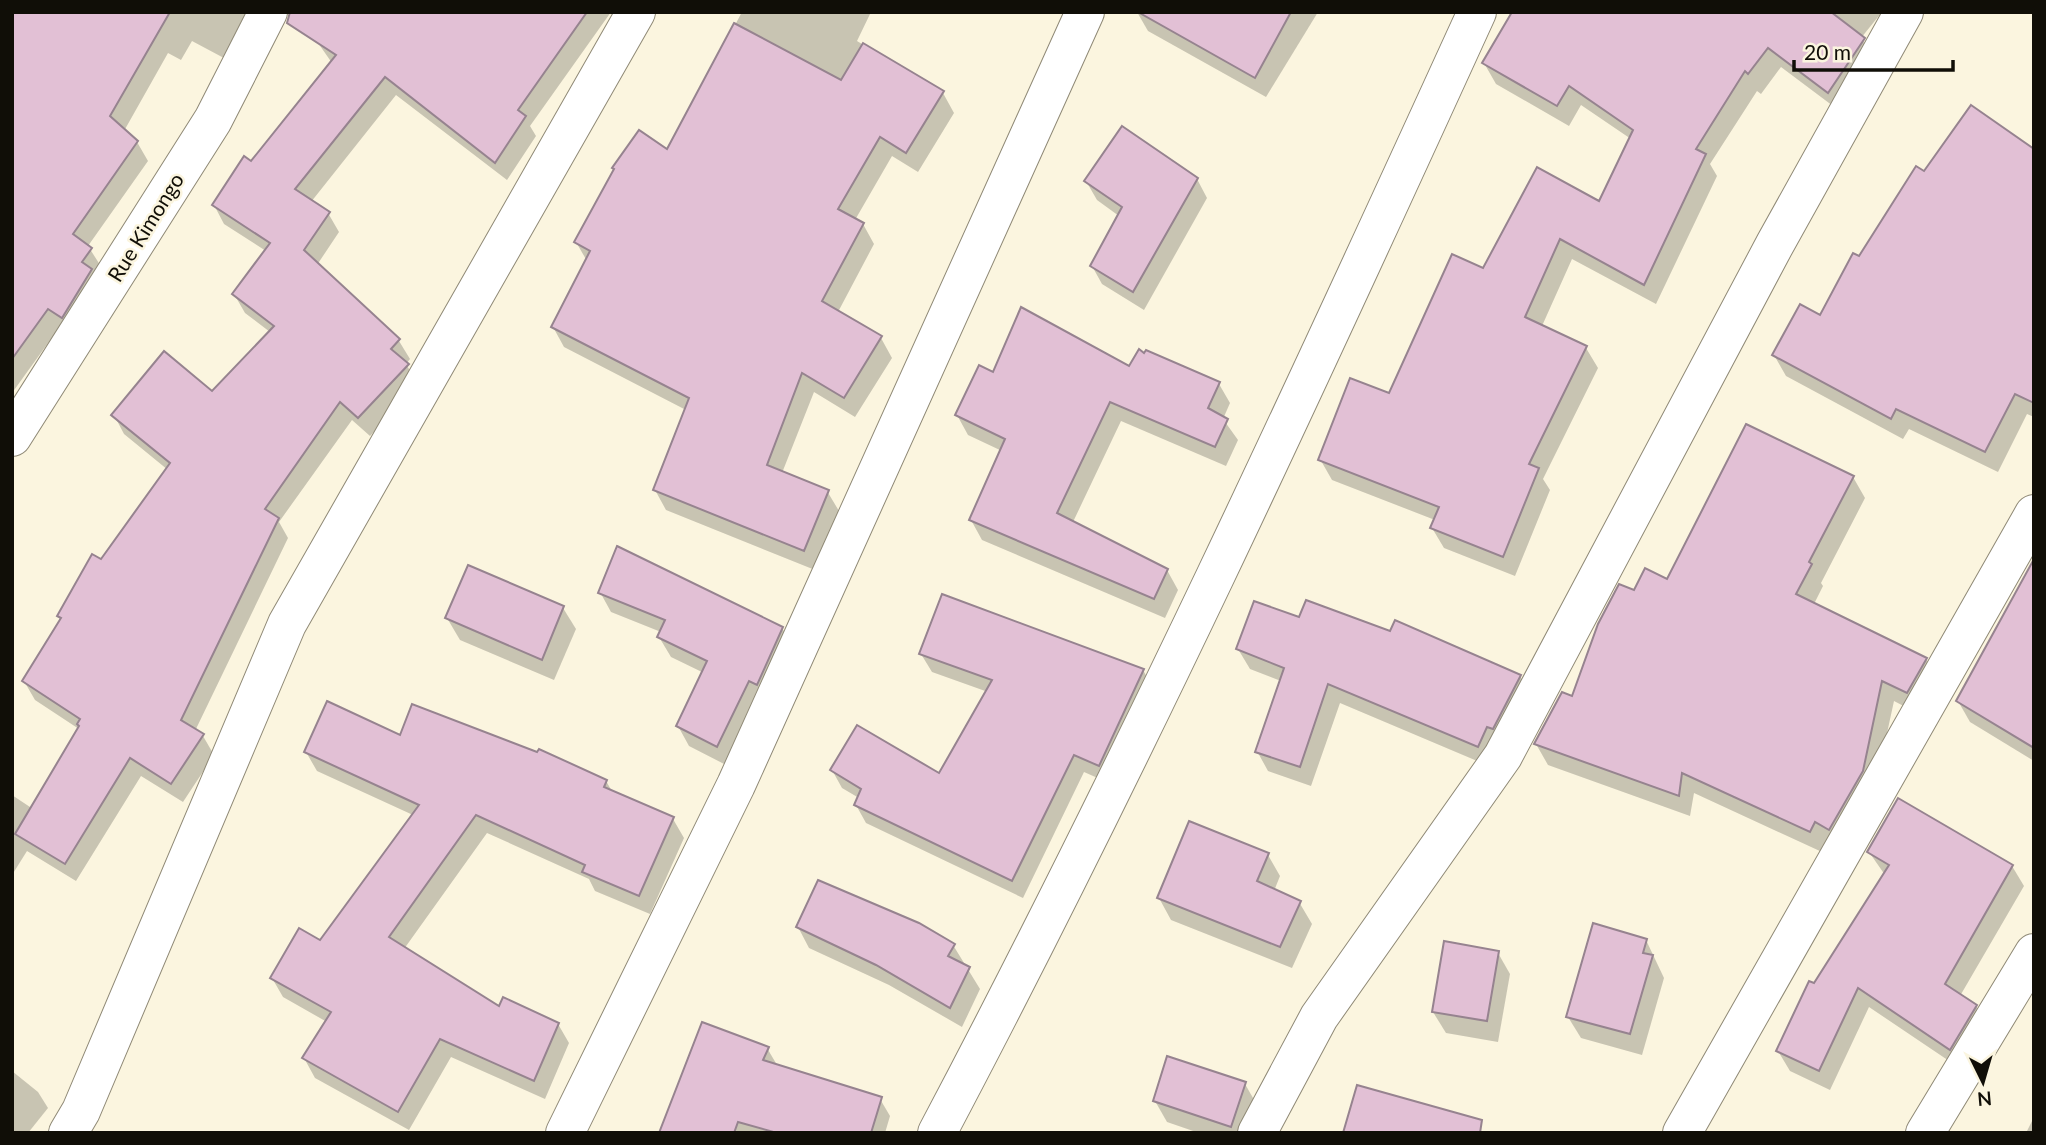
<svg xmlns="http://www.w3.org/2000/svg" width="2046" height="1145" font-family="Lato,sans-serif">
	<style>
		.shadow { fill: #0003 }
		.building { fill: #e2c0d5; stroke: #96838f; stroke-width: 2 }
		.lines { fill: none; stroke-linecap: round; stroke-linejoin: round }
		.minor-casing { stroke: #8f8976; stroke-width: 40 }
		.minor { stroke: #fff; stroke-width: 38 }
		.labels { text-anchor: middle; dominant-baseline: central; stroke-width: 5; stroke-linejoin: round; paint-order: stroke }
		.street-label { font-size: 21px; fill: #100e07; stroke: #fbf5df }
	</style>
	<rect width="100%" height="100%" fill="#fbf5df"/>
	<g class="shadow">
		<path d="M12,12H257L237,65L192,41L181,60L168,53L124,131L137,142L148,161L88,246L102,268L12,393Z"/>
		<path d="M335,12H611L530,126L536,136L507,180L396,95L311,202L328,213L339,232L317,265L399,341L410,359L406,364L418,384L370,436L352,420L279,522L288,538L195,731L203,736L214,755L183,802L141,776L76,881L27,851L12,875V795L33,809L79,729L35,700L24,681L61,620L59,616L168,470L124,434L114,415L213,393L270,332L245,313L234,294L266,251L224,224L214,205L252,163L332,63L316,40Z"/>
		<path d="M742,12H871L857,41L943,93L954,113L918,172L892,156L855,220L863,224L874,244L838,312L881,338L892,358L855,417L814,392L782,473L827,491L839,511L815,570L666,510L655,490L686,410L564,347L553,327L587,261L576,242L667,152Z"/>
		<path d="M1137,12H1318L1266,97L1148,31Z"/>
		<path d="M1514,12H1882L1861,38L1875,60L1841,112L1781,67L1761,94L1757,91L1710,164L1717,176L1656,304L1572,259L1542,326L1586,348L1598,368L1543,479L1550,490L1515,576L1444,548L1432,528L1435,520L1332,480L1320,459L1390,395L1484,270L1600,203L1631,139L1581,105L1569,126L1496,84L1484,63Z"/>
		<path d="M2034,151V417L2027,414L1998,472L1909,429L1903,439L1786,376L1774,355L1820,317L1860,259L1925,174Z"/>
		<path d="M1197,179L1207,198L1144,310L1102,284L1092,266L1119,216L1097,200L1086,181Z"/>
		<path d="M1130,368L1219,384L1230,403L1223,419L1238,440L1226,466L1121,421L1073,522L1167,570L1178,590L1165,618L982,540L971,520L1002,451L968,435L957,415L994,374Z"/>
		<path d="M1853,477L1865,498L1821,583L1823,586L1814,604L1926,659L1938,681L1919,714L1894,701L1874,793L1822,852L1694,793L1690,816L1548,765L1536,744L1573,699L1635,593L1667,581Z"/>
		<path d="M2034,564V761L1970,722L1958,701Z"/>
		<path d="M600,592L782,628L794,648L728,766L689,746L678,726L704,673L671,657L659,637L661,632L611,612Z"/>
		<path d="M563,608L576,629L554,680L460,640L447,618Z"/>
		<path d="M1300,620L1520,676L1532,696L1489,766L1340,703L1311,786L1268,771L1257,751L1281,681L1250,669L1238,649Z"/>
		<path d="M921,654L1143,670L1153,688L1109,783L1084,772L1023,898L866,823L856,805L859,798L842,788L832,770L939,775L988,692L932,672Z"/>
		<path d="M401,737L606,781L613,793L673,819L684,838L650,914L595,891L589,879L487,833L404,949L500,1009L558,1024L569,1043L545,1099L451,1057L409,1130L315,1078L304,1058L327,1022L283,997L272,978L320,942L413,815L317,771L306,752Z"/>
		<path d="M1898,800L2012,866L2024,886L1960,996L1976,1006L1987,1026L1961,1069L1869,1007L1830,1090L1790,1071L1778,1051L1815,985L1885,875L1869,852Z"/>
		<path d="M1268,855L1280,876L1274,891L1299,902L1312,924L1292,968L1171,920L1159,898Z"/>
		<path d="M798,927L953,945L980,989L962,1027L889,985L809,948Z"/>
		<path d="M1646,940L1664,978L1642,1055L1581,1038L1568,1017Z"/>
		<path d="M1498,953L1510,974L1498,1042L1446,1033L1433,1012Z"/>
		<path d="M767,1048L777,1065L880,1099L890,1116L885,1133H662Z"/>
		<path d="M12,1071L38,1092L48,1108L28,1133H12Z"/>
		<path d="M1245,1084L1257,1105L1248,1133H1199L1167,1122L1155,1101Z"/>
		<path d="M2034,1117V1133H2026Z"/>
	</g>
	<g class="building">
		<path d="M12,12H170L110,116L138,141L73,234L92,248L82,262L92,269L62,318L48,309L12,359Z"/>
		<path d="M290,12H587L518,110L526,116L495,163L385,77L295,189L330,212L304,250L400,339L391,349L409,364L358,418L340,402L265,509L279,518L181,720L204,734L171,784L130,758L65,864L15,834L79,726L77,724L80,719L22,681L61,618L57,616L92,554L101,559L170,463L111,415L164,351L212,391L274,326L232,294L270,243L212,205L244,156L251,161L336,55L287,23Z"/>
		<path d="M1138,12H1291L1255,78Z"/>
		<path d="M1512,12H1831L1865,38L1828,93L1768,48L1748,74L1745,71L1696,149L1706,154L1644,285L1560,239L1525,317L1587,346L1529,464L1539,468L1503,557L1430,528L1439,507L1318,460L1350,378L1389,393L1452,254L1483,268L1537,167L1599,201L1633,130L1569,86L1557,106L1482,63Z"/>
		<path d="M734,23L841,80L863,43L944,91L906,153L880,137L838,209L864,223L822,301L882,336L844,398L802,373L767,465L829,490L804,551L653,490L689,398L551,327L590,251L574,242L614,169L612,168L639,130L667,149Z"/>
		<path d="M1971,105L2034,149V403L2015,394L1985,452L1896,409L1891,419L1772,355L1800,304L1820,315L1853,253L1859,256L1916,166L1924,171Z"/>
		<path d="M1122,126L1198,178L1133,292L1090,266L1122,207L1084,181Z"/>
		<path d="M1021,307L1129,366L1139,349L1144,353L1146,350L1220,382L1208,408L1228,419L1215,447L1110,402L1057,513L1168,569L1154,599L969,520L1005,439L955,415L979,365L993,372Z"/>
		<path d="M1746,424L1854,476L1809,562L1812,564L1796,594L1927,658L1907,693L1882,681L1863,771L1829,830L1815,822L1810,832L1682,773L1679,796L1534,744L1562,692L1572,696L1598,624L1619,584L1634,590L1645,568L1667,579Z"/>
		<path d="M617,546L783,627L757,685L749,681L717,747L676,726L707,661L657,637L665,620L598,593Z"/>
		<path d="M2034,559V748L1956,701Z"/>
		<path d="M468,565L564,606L542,660L445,618Z"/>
		<path d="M942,594L1144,669L1099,766L1074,755L1012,881L854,805L861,789L830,770L857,725L939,773L992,680L919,654Z"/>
		<path d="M1306,600L1390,631L1395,620L1521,675L1493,729L1487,727L1478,747L1328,684L1300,767L1255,752L1284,668L1236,649L1254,601L1299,617Z"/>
		<path d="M327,701L400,735L412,704L537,752L539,749L607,780L604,787L674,817L639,896L582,872L585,865L476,815L389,937L499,1006L503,997L559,1023L534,1081L440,1039L398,1112L302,1058L331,1012L270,978L299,928L320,940L419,805L304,752Z"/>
		<path d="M1898,798L2013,865L1945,984L1977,1005L1950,1050L1858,988L1819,1071L1776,1051L1809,981L1814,983L1889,865L1867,852Z"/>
		<path d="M1189,821L1269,853L1257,881L1301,901L1280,947L1157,898Z"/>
		<path d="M818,880L919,923L955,944L948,956L970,967L950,1008L876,965L796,927Z"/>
		<path d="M1593,923L1647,939L1643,953L1653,955L1630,1034L1566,1017Z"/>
		<path d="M1444,941L1499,951L1487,1021L1432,1012Z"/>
		<path d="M702,1022L769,1047L763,1060L882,1097L871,1133H777L738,1122L734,1133H659Z"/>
		<path d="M1167,1056L1246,1082L1231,1127L1153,1101Z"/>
		<path d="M1357,1085L1482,1120L1480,1133H1343Z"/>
	</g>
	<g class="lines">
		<defs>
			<g id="minor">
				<path d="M12,437L213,120L268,12"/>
				<path d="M68,1133L81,1111L287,624L636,12"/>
				<path d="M565,1133L736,785L1085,12"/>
				<path d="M937,1133C1131,766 1305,389 1477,12"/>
				<path d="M1257,1133L1319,1017L1503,756L1775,244L1904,12"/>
				<path d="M1682,1133L2034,514"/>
				<path d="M1925,1133L2034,953"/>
			</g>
		</defs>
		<use href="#minor" class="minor-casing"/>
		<use href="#minor" class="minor"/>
	</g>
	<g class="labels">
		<g class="street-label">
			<text transform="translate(145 227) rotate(-58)">Rue Kimongo</text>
		</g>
	</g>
	<rect width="2046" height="1145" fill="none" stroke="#100e07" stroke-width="28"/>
	<g transform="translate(1983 1082) rotate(175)" stroke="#fbf5df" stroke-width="5" paint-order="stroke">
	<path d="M0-5L12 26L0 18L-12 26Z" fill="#100e07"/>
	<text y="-10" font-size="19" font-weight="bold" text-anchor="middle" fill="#100e07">N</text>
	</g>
	<path d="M1794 60v10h159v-10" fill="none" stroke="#100e07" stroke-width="3.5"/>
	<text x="1804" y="60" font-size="21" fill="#100e07" stroke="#fbf5df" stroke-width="5" paint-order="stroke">20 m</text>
</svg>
